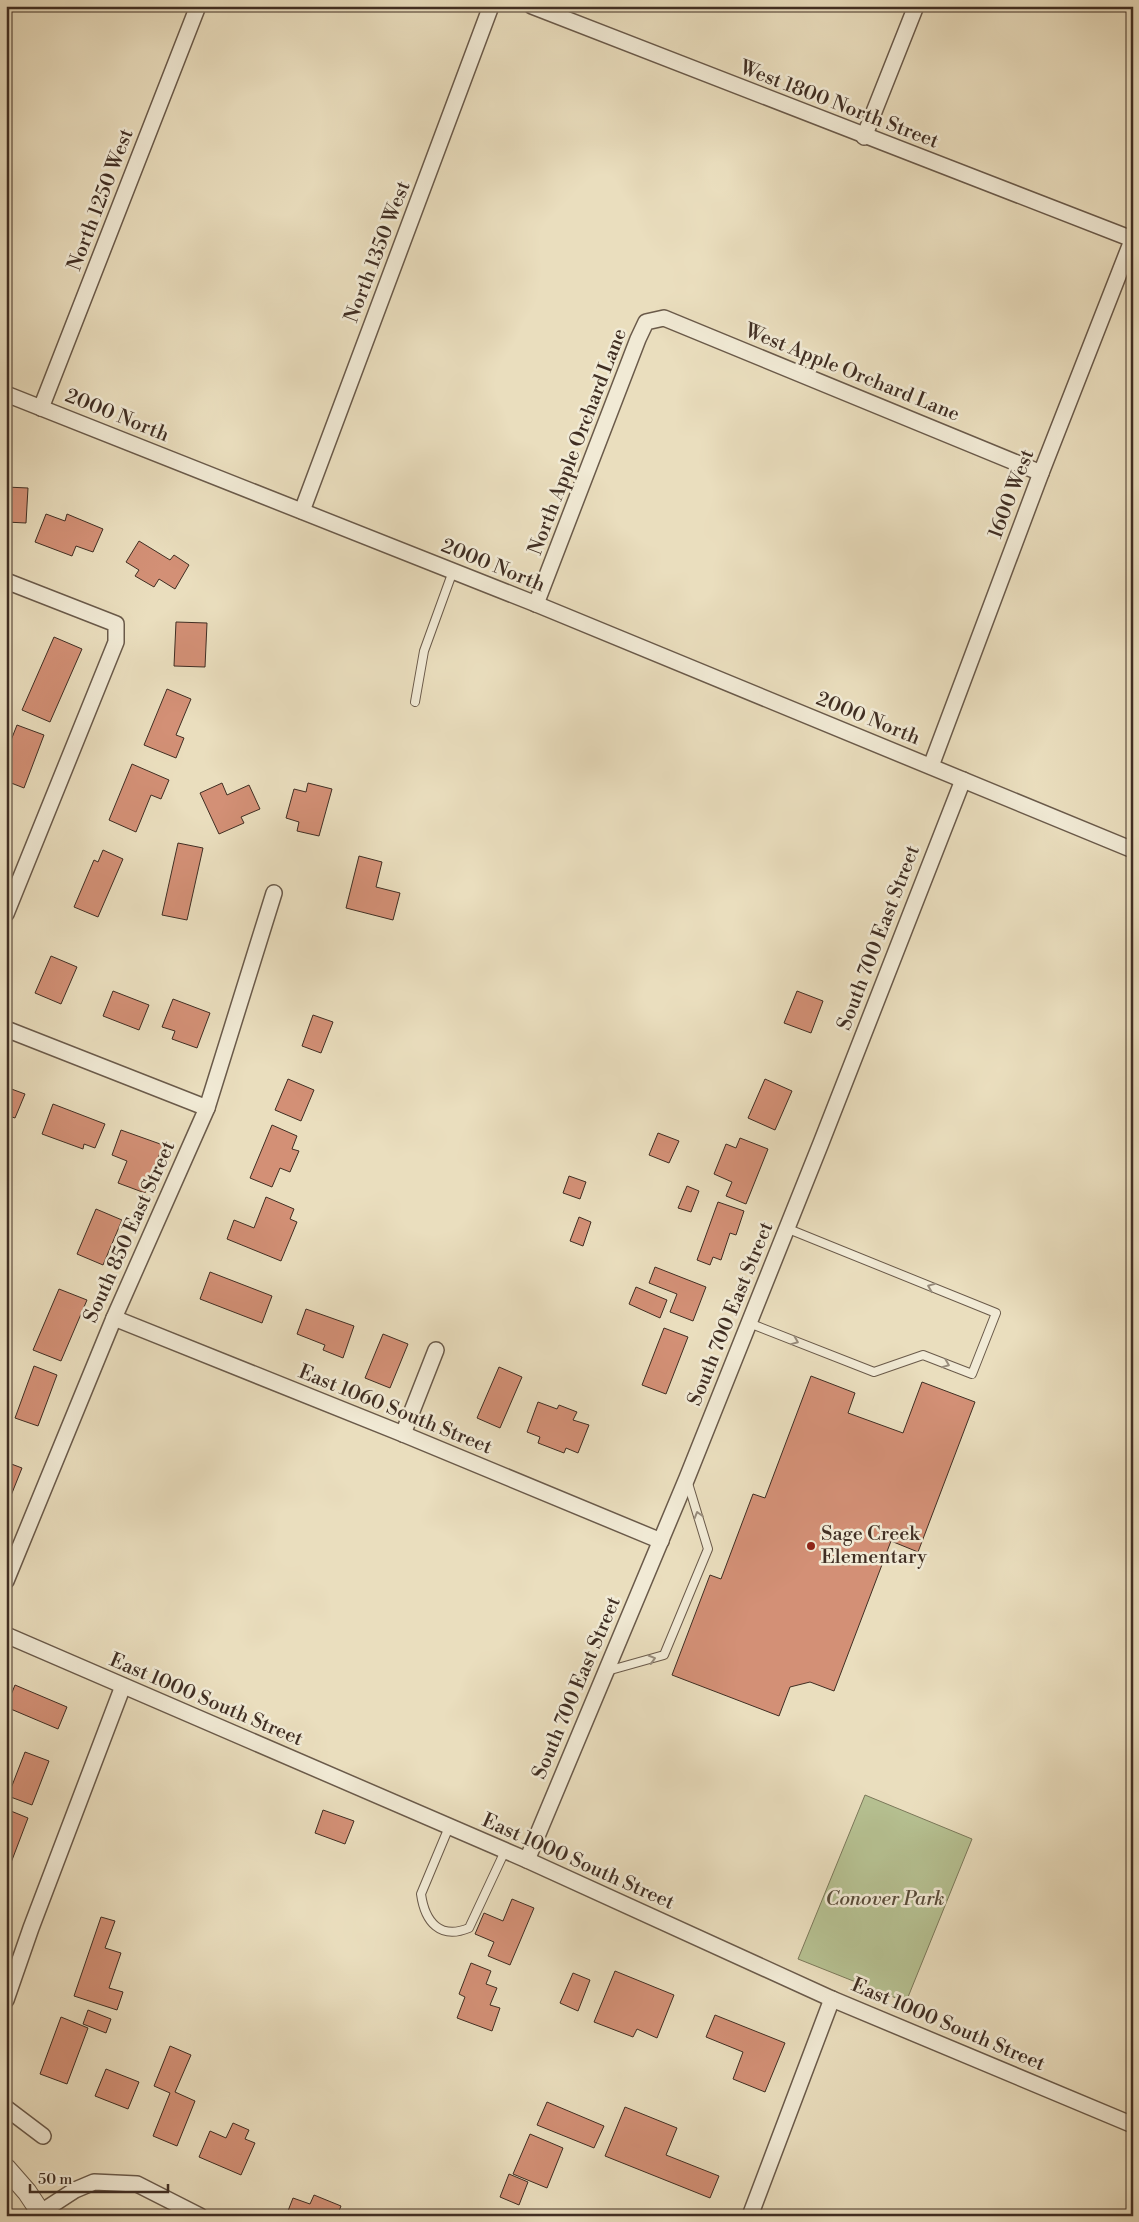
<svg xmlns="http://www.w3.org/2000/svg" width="1139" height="2222" font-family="'Libre Bodoni',serif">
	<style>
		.green { fill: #b6c192; stroke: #7b785a }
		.building { fill: #d39076; stroke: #402e23 }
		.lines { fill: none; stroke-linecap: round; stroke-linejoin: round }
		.service-casing { stroke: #6a5a4a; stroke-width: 10 }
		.minor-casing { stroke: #6a5a4a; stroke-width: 18 }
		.tertiary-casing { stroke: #6a5a4a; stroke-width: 21 }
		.service { stroke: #f1ead5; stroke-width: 8 }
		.minor { stroke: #f1ead5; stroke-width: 15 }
		.tertiary { stroke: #f1ead5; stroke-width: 19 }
		.oneway { stroke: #988c7c }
		.poi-dot { fill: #8f2418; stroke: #f1ead5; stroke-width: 2 }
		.labels { text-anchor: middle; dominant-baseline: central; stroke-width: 5; stroke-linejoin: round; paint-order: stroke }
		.street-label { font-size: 20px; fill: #402e23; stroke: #f1ead5 }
		.poi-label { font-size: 20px; fill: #402e23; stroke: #f1ead5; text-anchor: start }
		.park-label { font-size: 20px; font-style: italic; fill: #584b39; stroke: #f1ead5 }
	</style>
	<rect width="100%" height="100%" fill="#eadebe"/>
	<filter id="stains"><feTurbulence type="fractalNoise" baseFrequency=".004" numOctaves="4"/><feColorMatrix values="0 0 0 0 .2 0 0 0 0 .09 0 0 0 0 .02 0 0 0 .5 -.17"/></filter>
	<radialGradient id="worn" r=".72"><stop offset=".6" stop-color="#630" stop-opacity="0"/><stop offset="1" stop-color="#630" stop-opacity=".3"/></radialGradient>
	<path class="green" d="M865,1795L972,1839L906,2002L798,1959Z"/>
	<g class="building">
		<path d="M6,487L28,488L26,523L6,522Z"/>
		<path d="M46,514L65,521L67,514L103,529L93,552L76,546L72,556L35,542Z"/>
		<path d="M139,541L170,560L174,555L189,565L175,589L159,579L154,587L135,576L139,570L126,562Z"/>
		<path d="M176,622L207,623L205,667L174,666Z"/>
		<path d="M54,637L82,649L50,722L22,710Z"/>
		<path d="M167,689L191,699L176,735L184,738L176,758L144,745Z"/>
		<path d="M17,725L44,735L24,788L6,781V753Z"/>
		<path d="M132,764L169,780L161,799L151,795L136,832L109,820Z"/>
		<path d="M222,783L227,795L249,785L260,809L241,817L244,823L219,834L200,793Z"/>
		<path d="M308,783L332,789L319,836L297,831L299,822L286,818L294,789L306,792Z"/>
		<path d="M178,843L203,848L187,920L162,915Z"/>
		<path d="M103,850L123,859L98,917L74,907L94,860L98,862Z"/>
		<path d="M359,856L382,862L376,887L400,893L393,920L346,908Z"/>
		<path d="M51,956L77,967L61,1004L35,993Z"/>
		<path d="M113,991L149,1005L139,1030L103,1016Z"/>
		<path d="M797,991L823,1001L811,1033L784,1023Z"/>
		<path d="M173,999L210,1013L197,1048L172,1039L175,1031L162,1027Z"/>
		<path d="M313,1015L333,1022L321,1053L302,1046Z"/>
		<path d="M288,1079L314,1090L301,1121L275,1110Z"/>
		<path d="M765,1079L792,1091L775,1130L748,1118Z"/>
		<path d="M6,1087L25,1094L15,1118L6,1115Z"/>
		<path d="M53,1104L105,1124L95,1148L84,1144L83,1149L42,1134Z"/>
		<path d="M272,1125L297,1136L292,1149L299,1151L290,1172L280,1168L272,1187L250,1178Z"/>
		<path d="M121,1130L163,1145L145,1193L118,1183L127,1161L112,1155Z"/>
		<path d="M658,1133L679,1141L669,1163L649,1155Z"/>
		<path d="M740,1138L768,1149L746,1204L726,1196L732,1182L714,1174L726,1144L736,1148Z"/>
		<path d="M569,1176L586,1182L580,1199L563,1193Z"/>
		<path d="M687,1186L699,1191L691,1212L678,1208Z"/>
		<path d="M266,1197L294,1209L290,1219L297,1222L281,1261L227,1239L234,1220L254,1228Z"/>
		<path d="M718,1202L744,1211L736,1235L730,1233L721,1260L713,1257L710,1265L697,1260Z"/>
		<path d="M96,1209L122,1220L103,1265L77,1254Z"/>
		<path d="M579,1217L591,1222L583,1246L570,1241Z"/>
		<path d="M655,1267L706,1287L693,1321L670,1312L677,1294L649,1283Z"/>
		<path d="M210,1272L272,1296L262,1323L200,1299Z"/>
		<path d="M636,1287L667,1300L660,1318L629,1304Z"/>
		<path d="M59,1289L87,1300L61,1361L33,1350Z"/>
		<path d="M306,1309L354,1326L343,1358L323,1350L325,1345L297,1334Z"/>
		<path d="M664,1328L688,1337L666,1394L642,1385Z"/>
		<path d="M383,1334L408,1344L390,1388L365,1378Z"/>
		<path d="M34,1366L57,1375L38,1426L15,1418Z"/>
		<path d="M499,1367L522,1377L500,1428L477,1418Z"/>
		<path d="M811,1376L855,1393L848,1413L903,1433L922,1382L975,1402L918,1552L891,1541L834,1691L810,1682L790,1687L779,1716L672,1675L710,1575L721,1579L753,1494L765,1498Z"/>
		<path d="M538,1402L557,1409L559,1405L577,1412L573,1420L589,1425L578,1453L566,1448L564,1453L538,1443L540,1437L527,1432Z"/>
		<path d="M6,1462L22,1468L6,1508Z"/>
		<path d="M15,1685L67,1707L58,1729L6,1707Z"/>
		<path d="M25,1752L49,1761L32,1805L8,1796Z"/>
		<path d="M6,1809L28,1818L9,1868L6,1867Z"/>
		<path d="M323,1810L354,1821L345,1844L315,1833Z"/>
		<path d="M512,1899L534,1908L510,1965L488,1956L494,1942L475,1934L484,1913L503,1921Z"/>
		<path d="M101,1917L115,1921L105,1948L121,1953L109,1988L123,1992L117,2010L74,1996Z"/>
		<path d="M471,1963L491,1971L486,1984L497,1988L490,2005L500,2008L492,2031L457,2018L465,1997L459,1994Z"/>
		<path d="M615,1971L674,1995L657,2038L637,2029L633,2037L594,2022Z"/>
		<path d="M573,1973L590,1980L578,2011L560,2003Z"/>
		<path d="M88,2010L111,2019L106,2033L83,2024Z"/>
		<path d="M715,2015L785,2043L765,2092L733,2079L743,2052L706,2037Z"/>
		<path d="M61,2017L88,2028L67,2084L40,2074Z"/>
		<path d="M170,2046L191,2055L175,2092L195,2101L177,2146L153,2136L170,2093L154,2086Z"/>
		<path d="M106,2069L139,2082L128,2109L95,2096Z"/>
		<path d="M547,2102L604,2126L594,2148L537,2125Z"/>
		<path d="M625,2107L677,2128L666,2155L719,2176L710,2198L605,2156Z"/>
		<path d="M233,2123L249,2130L245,2139L255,2143L241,2175L199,2157L210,2131L226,2138Z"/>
		<path d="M530,2134L563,2148L547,2188L513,2174Z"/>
		<path d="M509,2174L528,2182L519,2205L500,2197Z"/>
		<path d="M314,2195L341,2206L337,2216H286L293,2198L310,2204Z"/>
	</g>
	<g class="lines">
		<defs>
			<g id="service">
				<path d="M415,702L424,651L453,571"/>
				<path d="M749,1323L874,1372L923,1355L972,1374L996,1313L786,1228"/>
				<path d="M607,1671L664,1655L708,1549L687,1480"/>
				<path d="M449,1827L421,1894C425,1922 440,1940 469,1928L505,1851"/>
			</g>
			<g id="minor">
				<path d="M532,6L1132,239"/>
				<path d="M864,137L916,6"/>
				<path d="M6,394L536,604L1133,850"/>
				<path d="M41,408L198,6"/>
				<path d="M302,511L491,6"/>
				<path d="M6,581L116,624V642L6,914"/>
				<path d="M536,604L638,339L646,322L664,318L1041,473"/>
				<path d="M931,766L1041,473L1133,238"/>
				<path d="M6,1029L207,1108"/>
				<path d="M114,1318L403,1434L661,1541"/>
				<path d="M403,1434L436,1350"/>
				<path d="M6,1581L114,1318L207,1108L274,893"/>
				<path d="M6,1635L527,1860L832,1999L1133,2125"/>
				<path d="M527,1860L687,1478L821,1143L963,780"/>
				<path d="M6,2000L31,1928L123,1686"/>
				<path d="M6,2108L43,2136"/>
				<path d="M35,2216L75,2190L94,2182L137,2184L200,2216"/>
				<path d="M750,2216L832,1999"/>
			</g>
			<path id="tertiary" d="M6,2168L27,2192L43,2216"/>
		</defs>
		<use href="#service" class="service-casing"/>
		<use href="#minor" class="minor-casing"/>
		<use href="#tertiary" class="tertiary-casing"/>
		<use href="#service" class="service"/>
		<use href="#minor" class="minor"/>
		<use href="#tertiary" class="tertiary"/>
	</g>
	<defs><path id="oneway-chevron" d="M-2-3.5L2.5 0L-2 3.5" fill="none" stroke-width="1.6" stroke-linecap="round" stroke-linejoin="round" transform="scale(1.25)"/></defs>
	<g class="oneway">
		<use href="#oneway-chevron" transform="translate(931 1287) rotate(-158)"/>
		<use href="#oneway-chevron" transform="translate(795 1341) rotate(22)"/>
		<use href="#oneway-chevron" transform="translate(946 1364) rotate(22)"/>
		<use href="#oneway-chevron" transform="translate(698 1515) rotate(-106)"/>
		<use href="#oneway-chevron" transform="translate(652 1659) rotate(-16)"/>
	</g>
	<circle class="poi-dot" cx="811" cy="1546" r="5"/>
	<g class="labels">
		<g class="street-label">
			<text transform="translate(839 105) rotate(21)">West 1800 North Street</text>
			<text transform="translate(101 200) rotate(-69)">North 1250 West</text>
			<text transform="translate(378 252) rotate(-69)">North 1350 West</text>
			<text transform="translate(852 373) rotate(22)">West Apple Orchard Lane</text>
			<text transform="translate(117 416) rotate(22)">2000 North</text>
			<text transform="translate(578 442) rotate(-69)">North Apple Orchard Lane</text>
			<text transform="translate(1012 494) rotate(-69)">1600 West</text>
			<text transform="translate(493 566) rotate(22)">2000 North</text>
			<text transform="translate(868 719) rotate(22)">2000 North</text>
			<text transform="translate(879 938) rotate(-69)">South 700 East Street</text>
			<text transform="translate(130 1232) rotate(-66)">South 850 East Street</text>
			<text transform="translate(731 1314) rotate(-68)">South 700 East Street</text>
			<text transform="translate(395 1410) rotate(22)">East 1060 South Street</text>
			<text transform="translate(577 1688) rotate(-67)">South 700 East Street</text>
			<text transform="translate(206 1700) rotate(23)">East 1000 South Street</text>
			<text transform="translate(578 1862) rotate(24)">East 1000 South Street</text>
			<text transform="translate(948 2025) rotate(23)">East 1000 South Street</text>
		</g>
		<g class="poi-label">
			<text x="821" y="1534">Sage Creek<tspan x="821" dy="23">Elementary</tspan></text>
		</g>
		<g class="park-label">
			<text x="885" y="1899">Conover Park</text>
		</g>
	</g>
	<rect width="1139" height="2222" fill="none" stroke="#eadebe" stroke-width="25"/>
	<rect x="8" y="8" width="1124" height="2207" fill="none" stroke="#402e23" stroke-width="2.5"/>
	<rect x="12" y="12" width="1114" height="2197" fill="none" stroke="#402e23"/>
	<path d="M30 2184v8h138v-8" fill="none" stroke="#402e23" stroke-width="2.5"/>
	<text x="38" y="2184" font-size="15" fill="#402e23" stroke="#f1ead5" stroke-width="4" paint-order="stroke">50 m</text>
	<rect width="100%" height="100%" filter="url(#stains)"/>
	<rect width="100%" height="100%" fill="url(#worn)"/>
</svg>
